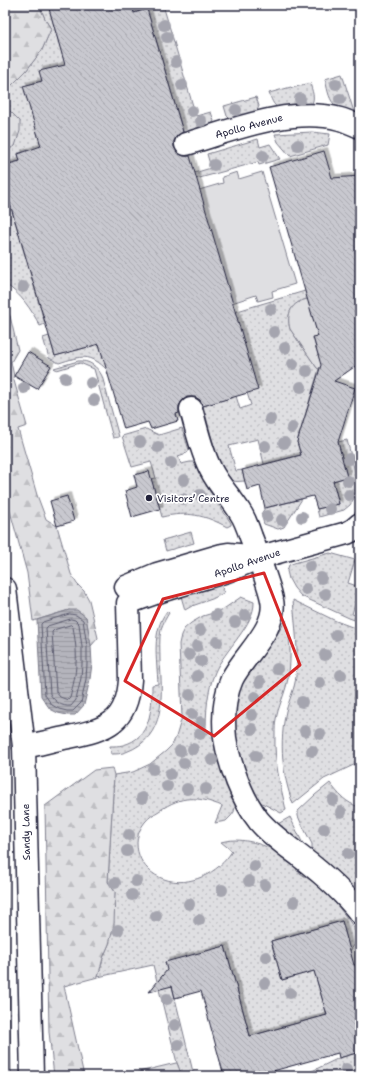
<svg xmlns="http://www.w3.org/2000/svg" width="365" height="1081" font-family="'Shantell Sans',sans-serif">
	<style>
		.grass { fill: url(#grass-dots); stroke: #80808e }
		.forest { fill: url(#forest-firs); stroke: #80808e }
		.park { fill: #dfdfe2; stroke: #80808e }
		.water { fill: url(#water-rules); stroke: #7a7a88 }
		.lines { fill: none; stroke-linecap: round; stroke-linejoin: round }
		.shore { stroke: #5c5c6f; stroke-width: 1 }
		.building { fill: url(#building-back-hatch); stroke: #22223b; filter: url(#shadow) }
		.minor-casing { stroke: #22223b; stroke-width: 25 }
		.major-casing { stroke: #22223b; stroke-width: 25 }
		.minor { stroke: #fff; stroke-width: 22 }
		.major { stroke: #fff; stroke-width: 22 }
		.tree { fill: #a5a5af }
		.marked { fill: none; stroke: #d62828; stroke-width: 3; stroke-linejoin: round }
		.poi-dot { fill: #22223b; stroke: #fff; stroke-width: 1.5 }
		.labels { text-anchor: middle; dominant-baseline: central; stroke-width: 3.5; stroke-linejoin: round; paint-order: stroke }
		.street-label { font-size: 10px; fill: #22223b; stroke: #fff }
		.poi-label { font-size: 10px; fill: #22223b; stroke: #fff; text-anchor: start }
	</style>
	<defs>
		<pattern id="grass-dots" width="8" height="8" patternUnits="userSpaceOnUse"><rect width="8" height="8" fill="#dfdfe2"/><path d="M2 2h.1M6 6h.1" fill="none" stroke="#bfbfc3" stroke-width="1.8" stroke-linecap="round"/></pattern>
		<pattern id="forest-firs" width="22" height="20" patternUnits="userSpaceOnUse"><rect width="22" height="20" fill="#dfdfe2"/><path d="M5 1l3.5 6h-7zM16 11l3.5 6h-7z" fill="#bfbfc3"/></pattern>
		<pattern id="water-rules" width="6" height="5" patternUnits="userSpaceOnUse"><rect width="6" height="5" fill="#b4b4bc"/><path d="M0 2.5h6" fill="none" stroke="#9a9aa2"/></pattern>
		<pattern id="building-back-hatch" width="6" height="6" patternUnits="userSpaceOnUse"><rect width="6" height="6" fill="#c8c8cf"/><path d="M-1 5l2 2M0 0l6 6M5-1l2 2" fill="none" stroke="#acacb3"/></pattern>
		<filter id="shadow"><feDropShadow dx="3.5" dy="-3.5" stdDeviation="0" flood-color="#0004"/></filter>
	</defs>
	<rect width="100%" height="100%" fill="#fff"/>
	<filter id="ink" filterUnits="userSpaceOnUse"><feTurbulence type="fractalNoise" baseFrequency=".025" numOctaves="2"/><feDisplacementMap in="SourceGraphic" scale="8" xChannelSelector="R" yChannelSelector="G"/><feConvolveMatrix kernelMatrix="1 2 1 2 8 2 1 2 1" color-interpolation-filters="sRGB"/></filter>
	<g filter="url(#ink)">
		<g class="grass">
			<path d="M39,5H48L68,74L24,86L43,154L26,159L24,152L18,153L20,161L5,165V151L15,146L20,121L8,109L6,99L10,87L26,71L42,50L51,29L46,21Z"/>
			<path d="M132,5H163L196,116L211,112L214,121L210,127L184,135L147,9L134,13Z"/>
			<path d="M342,74L355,115C348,112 339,109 334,104C328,98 327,86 325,79Z"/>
			<path d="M310,83C312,91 316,98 311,105C305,106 285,109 279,108C273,106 271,98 269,93L291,87L292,88Z"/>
			<path d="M256,97L259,106L256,113L230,119L227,116L224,106Z"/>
			<path d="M312,132L330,134L328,145L290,156L278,142L275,134Z"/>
			<path d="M258,139L260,147L270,144L280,159L259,165L258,162L196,179L194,173L211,168L207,154Z"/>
			<path d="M5,187L45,324L40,326C31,309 21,294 5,284Z"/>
			<path d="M305,291L308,299C291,302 286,314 290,329L317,368L319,369L297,442L301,455L264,464L258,439L229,446L236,471L242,470L245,481C240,481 234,483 230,479C218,470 208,422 203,406L236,396L240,409L251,405L247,393L234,312Z"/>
			<path d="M49,336L55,356L99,344L108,371C90,352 81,356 59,363L49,358L43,338Z"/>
			<path d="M78,361C89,360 97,366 102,376L119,437L113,438L94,369L80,363L57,370L54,368Z"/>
			<path d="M182,428L189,450L187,453L178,456L181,464L190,462H195L209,490L231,523V525L227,527C205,515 187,511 162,517L151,479L156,478L151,462L132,467L122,436L146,429L159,435Z"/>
			<path d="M347,440L358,484L356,495L350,505L344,510L319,517L317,509L339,504L333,481L347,477L338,442Z"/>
			<path d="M302,499L284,527L278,529L264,524L261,514L265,508Z"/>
			<path d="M191,532L194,543L166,551L163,540Z"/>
			<path d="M330,553L355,560L348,583L360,587L352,614L360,616V622L349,618L301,596L294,588L289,579L287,571L289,565L294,563Z"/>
			<path d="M220,581L224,593L212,599L192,606L185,610L180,593Z"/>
			<path d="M241,597L254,602C255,624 224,651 215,672C207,691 206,712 206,733L213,732L217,760L236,802L234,812L231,816L226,821L215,823L222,806C197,796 182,795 159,811C154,814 149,817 145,822C128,843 140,871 164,879C189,888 219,873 232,851L221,842C246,835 271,848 293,859L297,871L316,884L333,900L348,919L360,937L350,951L342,921L271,941L282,980L314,971L327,1015L250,1036L225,946L172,986L194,1076H182L177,1063L153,965L98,977L103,958L109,944L115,892L108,882L114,775L133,772L150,764L166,751L172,745L176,737L182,717L179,644L181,635L184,629L191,623L203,616L213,613L225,608Z"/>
			<path d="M293,600L336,621L360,630V762L324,779L293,804C282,774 279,743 286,711C289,700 295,688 296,676C299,651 295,626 293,600Z"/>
			<path d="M167,611L169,613C166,618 163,623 161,629C159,639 160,650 160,660C162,695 167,737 126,752C121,754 116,754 111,754L110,746C114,746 119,746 123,745C151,738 152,709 152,685L158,684C157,659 151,632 167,611Z"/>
			<path d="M286,620C291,641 292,666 286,687C283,698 278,708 276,719C275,724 275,729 275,734C274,762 280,783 286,810L281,813L258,801L246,780L235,734V706L239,692L244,679L276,636Z"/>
			<path d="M330,783C338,794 347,804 360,807V901L308,853L312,849V844L301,823L298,816V811L315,795Z"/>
			<path d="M290,817L303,844V848L276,825Z"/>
			<path d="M360,1052V1070L349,1076H313L310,1072L339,1058Z"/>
		</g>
		<g class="forest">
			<path d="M5,5H39L46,21L51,29L42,50L26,71L10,87L6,99L8,109L20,121V131L15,146L5,151Z"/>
			<path d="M5,308L10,316L18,350L11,362L14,376L13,377L27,426L18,429L37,495L46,519L57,526L71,574L77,584L84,591L89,600L98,638L91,646L86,617L69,610L33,621L27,573L5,493Z"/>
			<path d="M112,768L114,775L108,882L115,892L114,925L109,944L103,958L98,977L64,986L84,1076H54L49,1032L45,806L94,770Z"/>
			<path d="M5,819H6L11,1076H5Z"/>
			<path d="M177,1063L182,1076H122L176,1063Z"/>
		</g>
		<g class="park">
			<path d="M237,172L239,179L262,172L295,284L272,291L273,297L258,301L256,295L232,303L199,190L223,183L222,177Z"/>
			<path d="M308,299L318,336L313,338L320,361L341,356L346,373L342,374L320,367L319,369L317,368L290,329C286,314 291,302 308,299Z"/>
		</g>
		<path class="water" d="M69,610H77L86,617L91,646L92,664L90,679L84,705L75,715H67L58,713L50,709L41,696L37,620Z"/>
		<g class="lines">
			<g class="shore">
				<path d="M70,614L76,615L83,620L87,646V664L86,679L81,703L73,711H67L59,709L52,705L45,695L41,624L43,622Z"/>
				<path d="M71,619L75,620L79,624L82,647V664L81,678L76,700L71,706C62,707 55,702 50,694L46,628L48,626Z"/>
				<path d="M71,625L73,627C75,639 77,651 76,663C76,674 73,686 70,698L68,700L60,697L56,692L52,632L54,630Z"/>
			</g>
		</g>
		<g class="building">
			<path d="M48,5H132L134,13L147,9L183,132L177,136L174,141V147L178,153L184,156H190L258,390L203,406L200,400L195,397H187L182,401L179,406V413L176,414L178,421L151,429L148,422L124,429L99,344L55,356L5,187V165L20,161L18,154L41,146L23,86L42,81L39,71L65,65Z"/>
			<path d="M324,151L332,178L360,176V363L334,381L355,388L338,442L347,477L333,481L339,504L317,509L313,496L265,508L260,486L247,490L242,470L301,455L297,442L321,365L313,337L318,336L269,167Z"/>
			<path d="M28,352L51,366L37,389L14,376Z"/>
			<path d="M149,471L160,509L132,517L125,491L137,487L134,475Z"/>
			<path d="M67,496L74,521L57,526L50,501Z"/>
			<path d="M342,921L354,965H358L360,973V1052L339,1058L338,1053L255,1076H224L201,991L175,998L172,986L149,992L167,970L165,962L225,946L250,1036L327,1015L314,971L282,980L271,941Z"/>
		</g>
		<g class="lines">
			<defs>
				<g id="minor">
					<path d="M186,144C233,130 291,106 340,119C347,121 353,124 360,127"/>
					<path d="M191,409C197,430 201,451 211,470C219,486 231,497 240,512C245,519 248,528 251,537C257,552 262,567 267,582C269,588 271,594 272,600C278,628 244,655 232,679C224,697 223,719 225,738C229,764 243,801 259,821C271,835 287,846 301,857C323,874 343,891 360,913"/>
					<path d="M126,587L157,574L222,555L228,554L259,557"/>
					<path d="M133,601L164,590L227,571L260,557L347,533L353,530L360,524"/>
					<path d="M24,747C39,744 54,740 69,737C107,729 127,723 130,680L128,603"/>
				</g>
				<path id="major" d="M5,589L24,747L32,1076"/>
			</defs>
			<use href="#minor" class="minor-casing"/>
			<use href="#major" class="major-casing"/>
			<use href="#minor" class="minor"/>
			<use href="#major" class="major"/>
		</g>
		<g class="tree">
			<circle cx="164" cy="25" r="6"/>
			<circle cx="167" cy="37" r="6"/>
			<circle cx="176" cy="62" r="6"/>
			<circle cx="336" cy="84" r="6"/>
			<circle cx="182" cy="85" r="6"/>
			<circle cx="300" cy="99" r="6"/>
			<circle cx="340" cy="99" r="6"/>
			<circle cx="236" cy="110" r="6"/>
			<circle cx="192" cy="111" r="6"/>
			<circle cx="201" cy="121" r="6"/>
			<circle cx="298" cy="145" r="6"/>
			<circle cx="263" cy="156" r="6"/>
			<circle cx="214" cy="165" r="6"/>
			<circle cx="23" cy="287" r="6"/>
			<circle cx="271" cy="309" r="6"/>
			<circle cx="274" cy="332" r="6"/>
			<circle cx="285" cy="348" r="6"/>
			<circle cx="293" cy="364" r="6"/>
			<circle cx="307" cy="371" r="6"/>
			<circle cx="65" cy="378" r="6"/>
			<circle cx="91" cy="383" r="6"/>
			<circle cx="301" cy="387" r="6"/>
			<circle cx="24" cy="388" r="6"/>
			<circle cx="94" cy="400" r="6"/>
			<circle cx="270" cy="419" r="6"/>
			<circle cx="292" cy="428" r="6"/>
			<circle cx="140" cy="442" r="6"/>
			<circle cx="284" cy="443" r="6"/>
			<circle cx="265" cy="446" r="6"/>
			<circle cx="158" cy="447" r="6"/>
			<circle cx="349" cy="459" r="6"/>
			<circle cx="171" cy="463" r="6"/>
			<circle cx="184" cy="480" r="6"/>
			<circle cx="348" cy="481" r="6"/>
			<circle cx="200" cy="495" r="6"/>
			<circle cx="349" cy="495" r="6"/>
			<circle cx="183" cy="499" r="6"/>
			<circle cx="330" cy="509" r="6"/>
			<circle cx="267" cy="516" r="6"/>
			<circle cx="302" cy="517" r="6"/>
			<circle cx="282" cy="520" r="6"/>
			<circle cx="310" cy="566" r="6"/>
			<circle cx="321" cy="578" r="6"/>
			<circle cx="306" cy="589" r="6"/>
			<circle cx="325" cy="594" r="6"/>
			<circle cx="216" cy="615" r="6"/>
			<circle cx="245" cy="615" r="6"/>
			<circle cx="235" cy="622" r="6"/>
			<circle cx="200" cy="630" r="6"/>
			<circle cx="336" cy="635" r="6"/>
			<circle cx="217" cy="642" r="6"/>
			<circle cx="197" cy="646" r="6"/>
			<circle cx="189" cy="655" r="6"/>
			<circle cx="325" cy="655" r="6"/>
			<circle cx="201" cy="661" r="6"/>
			<circle cx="277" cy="669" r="6"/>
			<circle cx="341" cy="675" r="6"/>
			<circle cx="197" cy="676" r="6"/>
			<circle cx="260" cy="682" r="6"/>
			<circle cx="320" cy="683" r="6"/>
			<circle cx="190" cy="695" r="6"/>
			<circle cx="255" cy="697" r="6"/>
			<circle cx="302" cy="702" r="6"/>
			<circle cx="192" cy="714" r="6"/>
			<circle cx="252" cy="715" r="6"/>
			<circle cx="201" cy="722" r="6"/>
			<circle cx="252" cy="729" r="6"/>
			<circle cx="305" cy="731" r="6"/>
			<circle cx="200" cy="734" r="6"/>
			<circle cx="320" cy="734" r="6"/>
			<circle cx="193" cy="749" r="6"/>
			<circle cx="180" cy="751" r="6"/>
			<circle cx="312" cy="751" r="6"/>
			<circle cx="256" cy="756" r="6"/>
			<circle cx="212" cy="760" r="6"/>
			<circle cx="184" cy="763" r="6"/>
			<circle cx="153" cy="769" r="6"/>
			<circle cx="170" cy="774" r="6"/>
			<circle cx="167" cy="786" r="6"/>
			<circle cx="187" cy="789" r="6"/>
			<circle cx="206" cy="789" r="6"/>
			<circle cx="142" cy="798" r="6"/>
			<circle cx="333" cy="800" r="6"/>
			<circle cx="341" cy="812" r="6"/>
			<circle cx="324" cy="829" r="6"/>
			<circle cx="129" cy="835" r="6"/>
			<circle cx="127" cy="851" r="6"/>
			<circle cx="348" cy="854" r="6"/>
			<circle cx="254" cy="866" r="6"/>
			<circle cx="136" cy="881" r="6"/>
			<circle cx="249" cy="881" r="6"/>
			<circle cx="115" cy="883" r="6"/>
			<circle cx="265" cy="885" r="6"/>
			<circle cx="222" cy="890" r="6"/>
			<circle cx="132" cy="895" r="6"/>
			<circle cx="294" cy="902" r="6"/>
			<circle cx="189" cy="904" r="6"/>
			<circle cx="156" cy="916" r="6"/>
			<circle cx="199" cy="920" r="6"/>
			<circle cx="118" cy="930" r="6"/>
			<circle cx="266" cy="957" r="6"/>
			<circle cx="265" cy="983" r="6"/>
			<circle cx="290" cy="993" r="6"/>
			<circle cx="167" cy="999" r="6"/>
			<circle cx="175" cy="1025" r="6"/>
			<circle cx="178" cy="1045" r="6"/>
			<circle cx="346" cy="1069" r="6"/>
		</g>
	</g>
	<path class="marked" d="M264,573L300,665L214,736L125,681L163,599Z"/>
	<circle class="poi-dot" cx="149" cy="498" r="4"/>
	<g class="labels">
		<g class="street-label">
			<text transform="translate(249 126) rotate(-15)">Apollo Avenue</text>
			<text transform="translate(247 563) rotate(-19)">Apollo Avenue</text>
			<text transform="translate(26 832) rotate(-91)">Sandy Lane</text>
		</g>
		<g class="poi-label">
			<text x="157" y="498">Visitors’ Centre</text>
		</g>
	</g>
	<rect width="365" height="1081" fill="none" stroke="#fff" stroke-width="20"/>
	<rect x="10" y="10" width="345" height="1061" fill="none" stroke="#22223b" stroke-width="1.5" filter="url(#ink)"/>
</svg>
